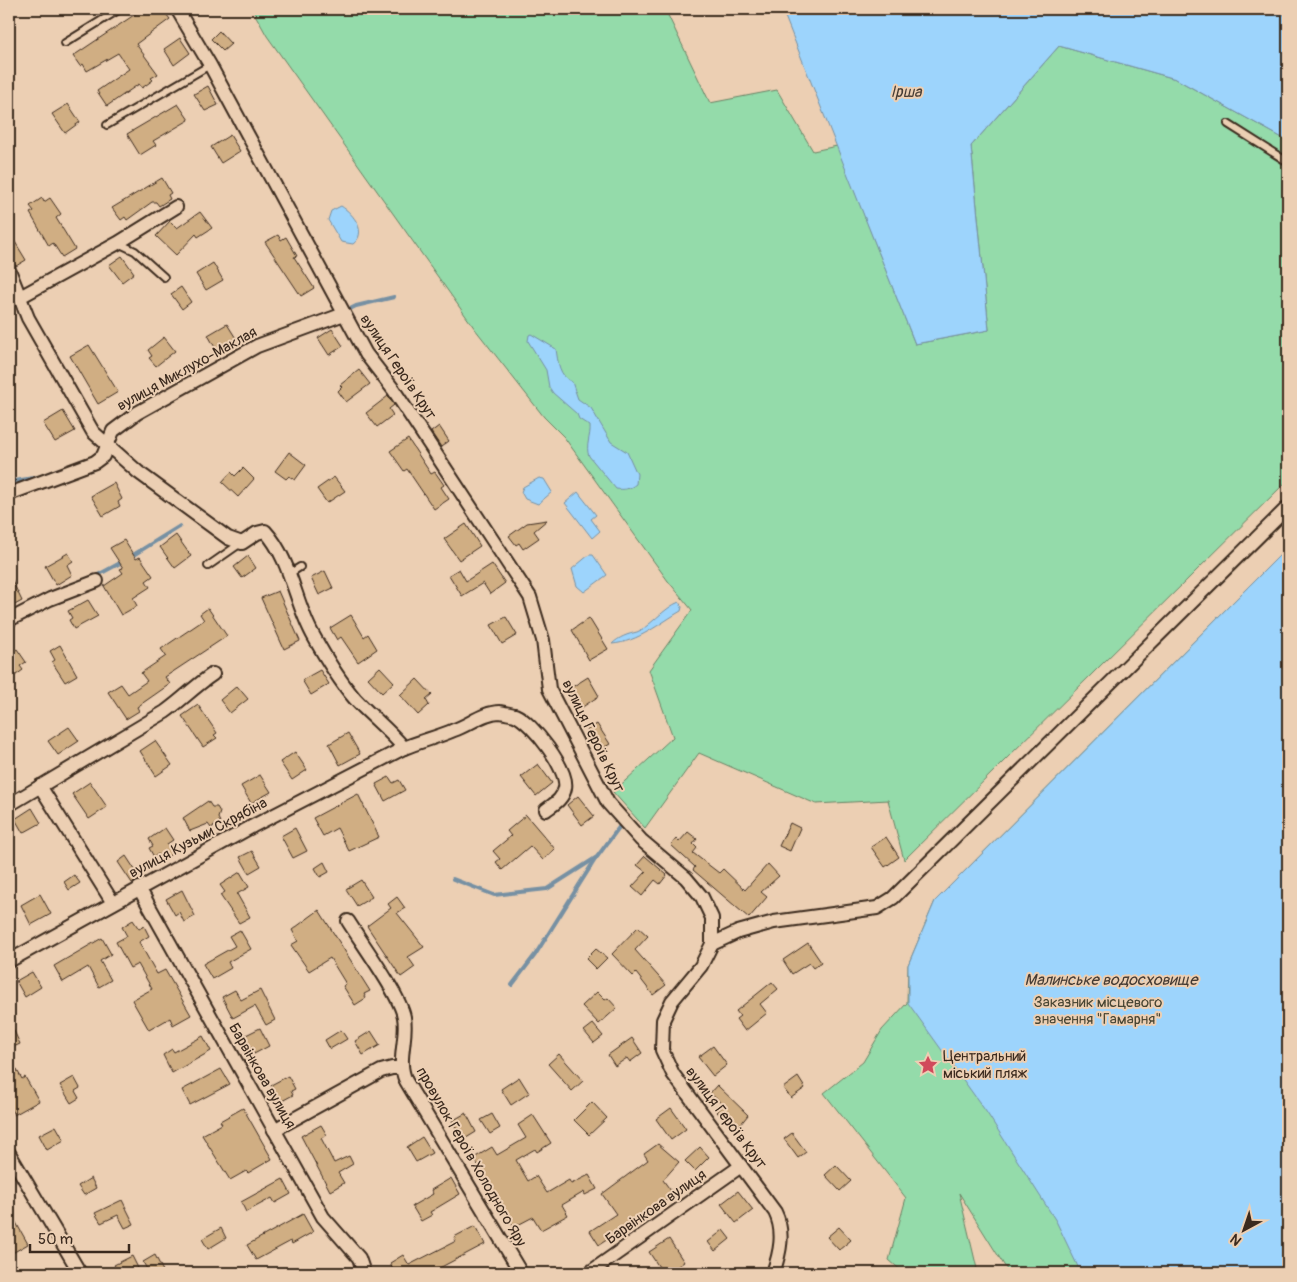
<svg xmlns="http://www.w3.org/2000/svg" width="1297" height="1282" font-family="Pangolin,sans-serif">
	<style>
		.green { fill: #94dbaa; stroke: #688264 }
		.water { fill: #9dd4fc; stroke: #7690a3 }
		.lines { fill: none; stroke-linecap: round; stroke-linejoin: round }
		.stream { stroke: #7690a3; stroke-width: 4 }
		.building { fill: #d0ae83; stroke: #3b2a1e }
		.service-casing { stroke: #3b2a1e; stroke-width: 10 }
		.minor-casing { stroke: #3b2a1e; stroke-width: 16 }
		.service { stroke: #eccfb3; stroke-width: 6 }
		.minor { stroke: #eccfb3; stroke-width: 12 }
		.labels { text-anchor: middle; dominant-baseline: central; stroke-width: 4; stroke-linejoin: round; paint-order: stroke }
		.street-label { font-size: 15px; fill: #3b2a1e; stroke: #eccfb3 }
		.park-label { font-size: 15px; fill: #484533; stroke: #eccfb3 }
		.poi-label { font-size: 15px; fill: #3b2a1e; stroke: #eccfb3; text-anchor: start }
		.water-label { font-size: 16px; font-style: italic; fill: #453b34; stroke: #eccfb3 }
	</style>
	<rect width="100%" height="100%" fill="#eccfb3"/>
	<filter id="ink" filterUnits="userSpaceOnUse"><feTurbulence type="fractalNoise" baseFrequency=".02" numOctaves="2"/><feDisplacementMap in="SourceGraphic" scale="10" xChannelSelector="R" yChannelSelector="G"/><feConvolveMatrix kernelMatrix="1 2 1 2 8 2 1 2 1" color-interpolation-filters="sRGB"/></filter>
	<g filter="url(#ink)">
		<g class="green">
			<path d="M252,9H665L710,103L777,90L813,151L837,146L915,344L989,330L971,146L1059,46L1176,79L1288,141V480L904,860L888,800L816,804L699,753L645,828L613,792L673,737L649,670L692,610L668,581L564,437L544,417L475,329L267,36Z"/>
			<path d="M1288,547V1273H1009L959,1193L978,1273H904L889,1260L906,1198L824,1093L863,1062L882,1030L907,1003L908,965L935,901Z"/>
		</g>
		<g class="water">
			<path d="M782,9H1272L1288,17V141L1176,79L1059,46L971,146L989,330L915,344Z"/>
			<path d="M341,206C354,214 368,233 353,244L341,242L328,220L331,211Z"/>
			<path d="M531,334L556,349C558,362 559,376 572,382L578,399L591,408L611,442L627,452L637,474L636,484C630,489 624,490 616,489L589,456C585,446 591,436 590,426L579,419L577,414L553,393L549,387L546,370L528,341L529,335Z"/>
			<path d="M539,478L544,479L552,492L538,504L525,499L521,492L523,487Z"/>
			<path d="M578,492L596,515L591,519L600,531L592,538L565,503Z"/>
			<path d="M1288,547V1273H1081L1056,1221L987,1113L908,1003V965L935,901Z"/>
			<path d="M589,555H593L607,575L584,592L577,586L572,569Z"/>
			<path d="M679,602L682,607L681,611C660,623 638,642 612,644C619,637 628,634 637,632C647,629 665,607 679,602Z"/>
		</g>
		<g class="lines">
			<g class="stream">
				<path d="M350,309L356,306L394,297"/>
				<path d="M9,482L39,477"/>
				<path d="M130,557L180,526"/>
				<path d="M96,576L122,562"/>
				<path d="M453,879L494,895L547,889L597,857L620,826"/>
				<path d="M512,985L535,955L596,858"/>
			</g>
		</g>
		<g class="building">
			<path d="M134,9H162L170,19L136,44L158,74L151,78L153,80L142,88L139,84L107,106L97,91L129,69L118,53L87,71L83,64L80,66L73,56L137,13Z"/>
			<path d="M219,31L231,44L223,51L211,39Z"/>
			<path d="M180,38L190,53L174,65L164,49Z"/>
			<path d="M208,86L218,105L205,111L194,94Z"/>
			<path d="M68,104L80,122L65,133L52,114Z"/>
			<path d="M178,104L189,120L153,141L156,145L140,155L127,134Z"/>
			<path d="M230,135L240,151L221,163L211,147Z"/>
			<path d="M162,178L171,193L168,195L170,199L159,206L156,202H152L127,220L125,217L121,220L112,208Z"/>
			<path d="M42,198L44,202L50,198L61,214L56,218L75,249L62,257L53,243L49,246L30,213L34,211L30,206Z"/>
			<path d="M200,212L212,228L198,237L196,234L176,255L156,236L170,221L177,228Z"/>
			<path d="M9,232L26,260L16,266L9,257Z"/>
			<path d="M278,235L281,240L286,237L297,256L294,257L314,288L301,296L265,242Z"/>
			<path d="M122,256L134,273L122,282L109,265Z"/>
			<path d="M213,263L223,280L206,290L196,274Z"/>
			<path d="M181,287L191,302L182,309L171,294Z"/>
			<path d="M227,324L237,340L217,351L208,335Z"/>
			<path d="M332,329L343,346L329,355L318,338Z"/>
			<path d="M164,337L175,351L156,366L149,358L152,356L148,350Z"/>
			<path d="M89,345L118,392L98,404L70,356Z"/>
			<path d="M359,370L370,384L346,402L338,391L342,387L340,385Z"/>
			<path d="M388,396L394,405L389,409L393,415L377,427L366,413Z"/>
			<path d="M63,411L75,431L55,442L43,423Z"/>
			<path d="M439,426L449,441L441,447L431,432Z"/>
			<path d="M408,439L431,474L435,472L444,485L441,487L449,499L434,509L407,469L404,471L390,451Z"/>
			<path d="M289,452L306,465L295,480L289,476L286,479L275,471Z"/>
			<path d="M243,468L254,479L238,497L222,482L231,472L235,476Z"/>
			<path d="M334,477L345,491L327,503L317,489Z"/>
			<path d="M114,483L122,499L118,502L120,506L103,516L91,496Z"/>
			<path d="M547,520L534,531L539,538L523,549L519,543L516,545L509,536L527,523Z"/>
			<path d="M466,524L480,546L459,560L444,539Z"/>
			<path d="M176,535L191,556L175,568L160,547Z"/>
			<path d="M124,540L136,559L140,557L153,576L146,581L150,587L133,598L137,606L121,615L104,586L123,573L120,569L123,568L110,548Z"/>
			<path d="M68,553L73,561L67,565L72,575L56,585L45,566Z"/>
			<path d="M248,556L256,568L242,578L234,567Z"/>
			<path d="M492,564L505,583L490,594L483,583L462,596L449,575L459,569L466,581Z"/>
			<path d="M325,571L333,588L319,595L311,578Z"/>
			<path d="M9,574L22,601L9,608Z"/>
			<path d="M278,591L300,641L284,649L261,598Z"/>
			<path d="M88,600L98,616L74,629L69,620L72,618L68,611Z"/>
			<path d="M208,608L227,636L165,677L170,684L137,707L139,711L126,719L108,692L121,684L128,694L147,681L141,673L166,656L161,649L204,620L200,614Z"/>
			<path d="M351,615L364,637L368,634L377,649L358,662L341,637L337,640L330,628Z"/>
			<path d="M506,617L517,635L502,644L491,625Z"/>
			<path d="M589,618L608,649L589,660L572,630Z"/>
			<path d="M60,645L77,675L65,682L52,662L55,660L50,651Z"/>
			<path d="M9,649L11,653L17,649L26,662L20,666L23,670L9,680Z"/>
			<path d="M380,667L394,682L382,693L368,678Z"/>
			<path d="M320,670L329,684L311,695L302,680Z"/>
			<path d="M588,677L599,696L581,708L569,689Z"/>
			<path d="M417,679L432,695L426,700L429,705L418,715L400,695Z"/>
			<path d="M237,686L248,699L230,713L220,700Z"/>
			<path d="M198,705L217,733L214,735L217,738L203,747L182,716Z"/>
			<path d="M597,724L610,744L600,750L587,730Z"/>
			<path d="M69,727L79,741L58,755L48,741Z"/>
			<path d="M348,733L360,754L340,765L329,744Z"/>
			<path d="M155,741L172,765L156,776L140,751Z"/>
			<path d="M295,752L307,770L292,780L280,762Z"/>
			<path d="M538,764L552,783L536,796L521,777Z"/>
			<path d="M260,775L271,792L251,803L241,786Z"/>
			<path d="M389,777L393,783L399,780L405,790L385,801L376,784Z"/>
			<path d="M90,782L107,807L89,819L72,794Z"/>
			<path d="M358,794L379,837L349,851L337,828L323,836L313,818Z"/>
			<path d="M578,796L594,816L582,825L567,805Z"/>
			<path d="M208,801L212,807H217L220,812L218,818L220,822L211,828L208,824L190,831L183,818Z"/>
			<path d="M32,808L41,823L23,833L15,819Z"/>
			<path d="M526,815L555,849L543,860L530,846L502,870L496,862L500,859L493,851L511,836L507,831Z"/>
			<path d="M790,823L800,828L790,851L779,846Z"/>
			<path d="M165,828L173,840L167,844L173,853L162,860L158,854L154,857L149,848L153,846L149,839Z"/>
			<path d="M295,828L307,851L293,858L281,836Z"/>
			<path d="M688,832L697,839L693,844L697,848L693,853L719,873L723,869L745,890L768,864L779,876L761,892L767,897L749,918L693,870L695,867L671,845L676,839L679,842Z"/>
			<path d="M886,837L899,857L885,867L871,847Z"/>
			<path d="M252,851L261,866L249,873L240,857Z"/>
			<path d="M126,856L141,879L132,883L118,862Z"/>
			<path d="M645,856L667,875L660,884L655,880L642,896L632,887L646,872L637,865Z"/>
			<path d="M324,862L329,872L320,877L315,868Z"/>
			<path d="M240,872L249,887L237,894L250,917L239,923L220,895L225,892L220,885Z"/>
			<path d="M74,875L80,883L69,890L64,882Z"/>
			<path d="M361,880L372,897L357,906L346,889Z"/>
			<path d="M182,890L195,916L184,922L179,912L175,915L166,899Z"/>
			<path d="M40,894L51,914L31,925L21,905Z"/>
			<path d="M397,897L405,908L397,913L424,947L408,957L415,967L401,977L367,926L391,908L388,904Z"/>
			<path d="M319,910L370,991L364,994L366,998L355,1005L343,986L346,984L330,958L309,971L291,945L298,941L292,930Z"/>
			<path d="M133,920L139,929L144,926L149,936L139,942L157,974L165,970L191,1015L173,1025L170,1018L149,1030L132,1000L152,989L138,964L130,968L116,942L127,936L122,927Z"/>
			<path d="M638,927L648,936L635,950L666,985L653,995L636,973L633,976L612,954Z"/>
			<path d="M240,930L251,949L228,962L231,968L212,979L203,964L235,946L229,936Z"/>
			<path d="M102,938L111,954L100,961L111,980L99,987L88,967L63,982L54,966Z"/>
			<path d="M808,943L821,962L813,968L809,963L792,974L783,960Z"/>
			<path d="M596,949L607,958L596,969L586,959Z"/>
			<path d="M32,972L41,987L25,997L16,981Z"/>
			<path d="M772,982L778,989L760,1004L767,1013L745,1031L736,1019L740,1016L736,1011Z"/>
			<path d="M235,990L241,1000L260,990L275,1020L266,1025L255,1006L233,1018L222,997Z"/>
			<path d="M597,992L605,1000L608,998L617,1008L599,1024L582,1006Z"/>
			<path d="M9,1020L20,1044L9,1049Z"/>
			<path d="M593,1024L603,1036L594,1043L584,1031Z"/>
			<path d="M260,1028L269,1046L254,1054L244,1036Z"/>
			<path d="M341,1030L347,1039L330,1049L325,1040Z"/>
			<path d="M371,1031L380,1045L363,1055L355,1041Z"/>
			<path d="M203,1036L211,1051L172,1073L163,1055L172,1049L174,1052Z"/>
			<path d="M632,1038L642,1053L630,1062L627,1058L615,1066L608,1055Z"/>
			<path d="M713,1046L727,1065L713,1076L698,1057Z"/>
			<path d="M559,1054L583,1081L572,1091L548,1064Z"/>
			<path d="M9,1056L22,1079L25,1077L39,1101L14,1115L9,1105Z"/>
			<path d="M221,1069L230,1084L190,1105L182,1090Z"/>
			<path d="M288,1076L295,1089L291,1091L293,1095L280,1102L271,1085Z"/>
			<path d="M74,1077L80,1088L75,1091L79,1098L71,1103L60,1085Z"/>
			<path d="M519,1077L529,1093L511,1105L501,1089Z"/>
			<path d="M798,1077L805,1088L791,1098L783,1088Z"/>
			<path d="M717,1085L748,1115L736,1130L717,1112L723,1105L710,1093Z"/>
			<path d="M592,1102L607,1118L589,1135L574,1120Z"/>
			<path d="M243,1108L272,1159L248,1173L246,1171L230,1180L202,1135L222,1124L220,1121Z"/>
			<path d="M671,1108L686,1129L671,1140L656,1119Z"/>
			<path d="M466,1113L476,1132L463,1140L452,1121Z"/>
			<path d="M492,1114L500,1128L490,1134L481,1120Z"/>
			<path d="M533,1115L551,1143L537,1152L535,1149L516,1160L528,1181L536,1176L547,1193L569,1180L571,1184L589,1175L597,1189L585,1195L584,1192L562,1205L568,1215L541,1230L533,1217L514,1227L474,1158L492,1147L497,1155L526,1138L518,1125Z"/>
			<path d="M321,1125L327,1135L321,1138L334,1163L349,1156L353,1164L338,1173L344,1183L330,1191L301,1136Z"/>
			<path d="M56,1126L64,1140L47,1150L39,1135Z"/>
			<path d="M792,1133L806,1152L798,1158L784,1139Z"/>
			<path d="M422,1137L432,1153L416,1162L407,1147Z"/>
			<path d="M658,1144L679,1162L663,1180L674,1195L599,1245L590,1231L616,1214L602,1194L648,1160L644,1154Z"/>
			<path d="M700,1147L709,1157L695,1171L685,1161Z"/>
			<path d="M836,1165L851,1181L840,1191L825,1175Z"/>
			<path d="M91,1178L96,1188L84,1195L78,1186Z"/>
			<path d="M451,1178L460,1194L430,1212L432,1215L421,1221L412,1206L433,1194L431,1190Z"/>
			<path d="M283,1179L291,1194L275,1203L272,1198L246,1212L241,1202Z"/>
			<path d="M738,1191L753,1210L736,1223L721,1204Z"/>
			<path d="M122,1200L134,1224L125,1228L118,1215L101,1223L95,1213Z"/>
			<path d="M9,1210L28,1244L9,1255Z"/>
			<path d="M303,1214L313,1232L292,1244L291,1241L256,1260L247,1245Z"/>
			<path d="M475,1226L485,1244L430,1273H394L390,1263L403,1255L409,1265L456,1241L454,1237Z"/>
			<path d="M839,1227L851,1240L839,1250L827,1237Z"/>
			<path d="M221,1228L226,1238L208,1249L202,1239Z"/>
			<path d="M723,1230L730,1239L715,1251L708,1242Z"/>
			<path d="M669,1239L684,1262L668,1273H663L649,1252Z"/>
			<path d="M155,1255L164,1273H149L143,1262Z"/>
			<path d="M132,1256L138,1268L129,1273H119L114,1265Z"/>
		</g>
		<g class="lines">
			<defs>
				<g id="service">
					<path d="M65,43L120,9"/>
					<path d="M1228,124L1288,162"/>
					<path d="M107,125L210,65"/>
					<path d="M118,243L135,251L164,277"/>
					<path d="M208,566L241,543"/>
					<path d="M289,574L300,567"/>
				</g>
				<g id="minor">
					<path d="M177,9L210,65L366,354L393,389L530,597L543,640L549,689L608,803L641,840L686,878L702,897L712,918V944L701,966L672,1001L663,1020L662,1050L673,1074L775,1212C785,1232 780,1253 773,1273"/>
					<path d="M9,270L28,318L93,432L138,472L228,538L242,543L257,533L265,531C291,559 295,603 313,635C325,657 339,680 355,699C371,716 389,730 404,748C421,741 438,737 454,730C469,725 484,712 500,712C504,713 511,714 515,715C532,722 569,770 565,788C563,799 554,804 546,810"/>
					<path d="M20,297L118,243L176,207"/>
					<path d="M9,494L95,462L103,456L113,431L137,413L257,346L344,314"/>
					<path d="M9,620L50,599L97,581"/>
					<path d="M40,786L113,903"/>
					<path d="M9,805L165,712C182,700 195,686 213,674"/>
					<path d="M139,888L323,1217L359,1258L364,1273"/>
					<path d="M348,921C361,942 400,995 404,1017C408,1039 396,1060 406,1081L521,1273"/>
					<path d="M712,944L738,932L774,922L877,908L893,898L1288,507"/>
					<path d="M9,961L253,826L404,748"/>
					<path d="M274,1130L381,1071L392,1068H401"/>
					<path d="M9,1153L80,1273"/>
					<path d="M589,1273L741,1166"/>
				</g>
			</defs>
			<use href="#service" class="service-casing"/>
			<use href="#minor" class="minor-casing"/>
			<use href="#service" class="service"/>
			<use href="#minor" class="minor"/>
		</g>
	</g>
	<defs>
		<symbol id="sight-bare" viewBox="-9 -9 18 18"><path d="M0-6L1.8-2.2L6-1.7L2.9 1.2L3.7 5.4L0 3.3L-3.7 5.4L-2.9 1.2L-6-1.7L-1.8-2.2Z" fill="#d1495b" stroke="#eccfb3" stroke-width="2.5" paint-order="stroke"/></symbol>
	</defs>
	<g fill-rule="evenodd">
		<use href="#sight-bare" x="914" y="1051" width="28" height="28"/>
	</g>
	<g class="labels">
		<g class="street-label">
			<text transform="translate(398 367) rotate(56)">вулиця Героїв Крут</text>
			<text transform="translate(187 369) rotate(-29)">вулиця Миклухо-Маклая</text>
			<text transform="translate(593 736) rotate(64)">вулиця Героїв Крут</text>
			<text transform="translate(198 838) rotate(-28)">вулиця Кузьми Скрябіна</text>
			<text transform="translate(262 1076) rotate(60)">Барвінкова вулиця</text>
			<text transform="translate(726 1118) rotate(53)">вулиця Героїв Крут</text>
			<text transform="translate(471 1157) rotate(60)">провулок Героїв Холодного Яру</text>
			<text transform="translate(656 1207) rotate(-35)">Барвінкова вулиця</text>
		</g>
		<g class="park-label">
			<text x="1098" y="1002">Заказник місцевого<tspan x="1098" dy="17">значення "Гамарня"</tspan></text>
		</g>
		<g class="poi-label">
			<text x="943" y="1056">Центральний<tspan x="943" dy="17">міський пляж</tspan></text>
		</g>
		<g class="water-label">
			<text x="906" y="92">Ірша</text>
			<text x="1111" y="980">Малинське водосховище</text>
		</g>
	</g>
	<rect width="1297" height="1282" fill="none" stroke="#eccfb3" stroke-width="30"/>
	<rect x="15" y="15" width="1267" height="1252" fill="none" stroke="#3b2a1e" stroke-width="2" filter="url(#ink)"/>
	<g transform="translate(1244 1230) rotate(220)" stroke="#eccfb3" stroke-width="4" paint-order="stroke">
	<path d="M0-4L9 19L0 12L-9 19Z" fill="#3b2a1e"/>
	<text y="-8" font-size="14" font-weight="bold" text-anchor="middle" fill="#3b2a1e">N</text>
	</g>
	<path d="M30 1244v8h99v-8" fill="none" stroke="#3b2a1e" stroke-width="2.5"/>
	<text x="38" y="1244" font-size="15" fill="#3b2a1e" stroke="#eccfb3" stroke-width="4" paint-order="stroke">50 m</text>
</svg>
